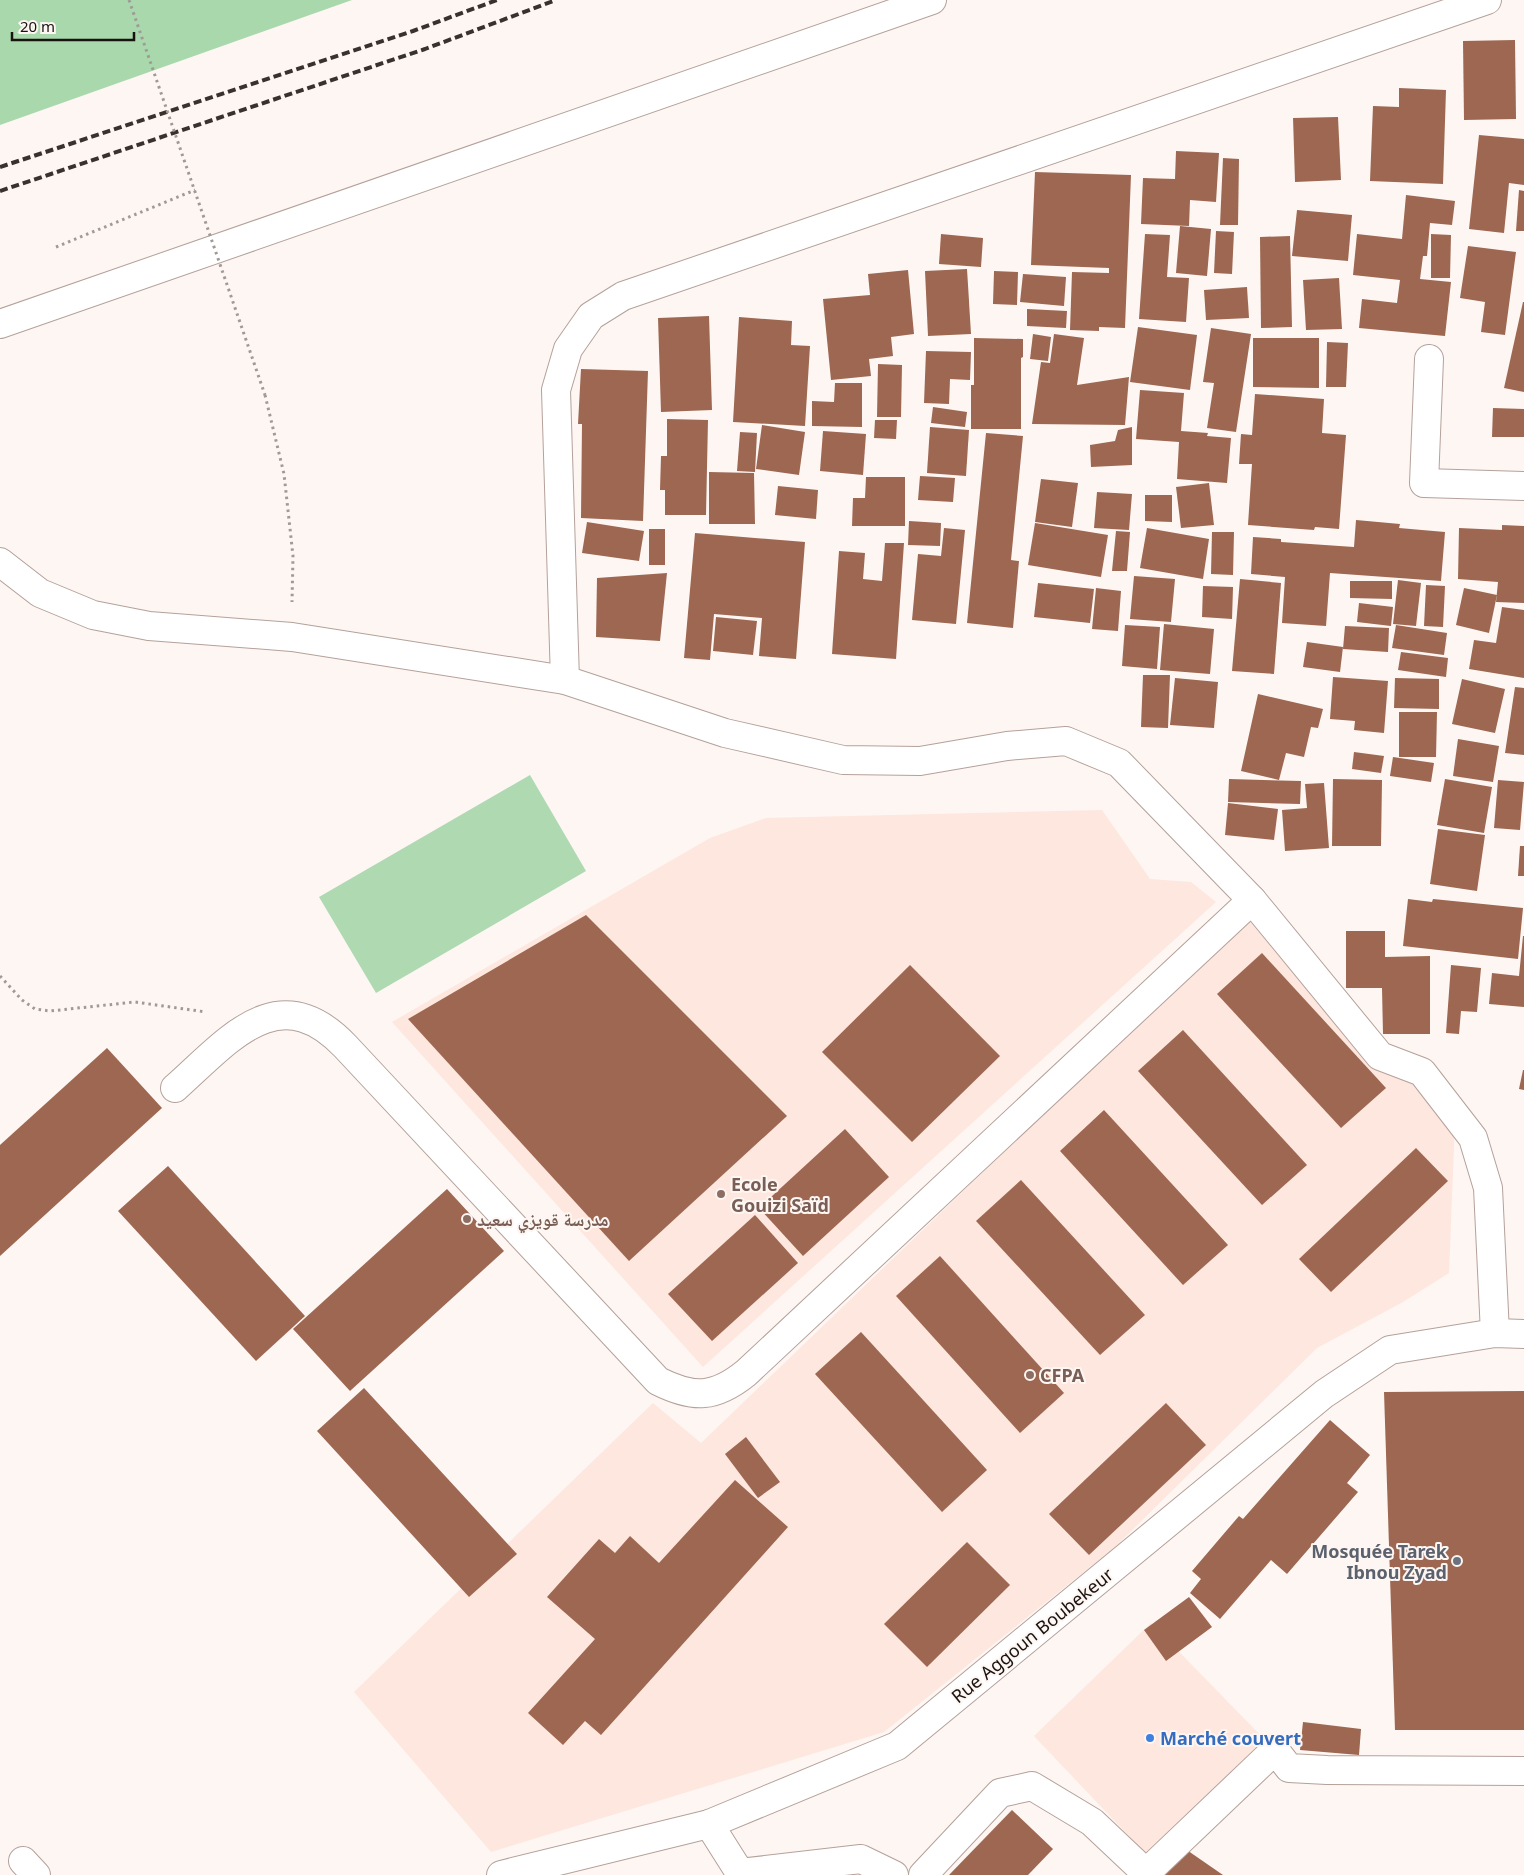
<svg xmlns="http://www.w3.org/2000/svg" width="1524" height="1875" font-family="'Noto Sans','Noto Naskh Arabic',sans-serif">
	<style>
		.built { fill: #fde7de }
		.green { fill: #aed9b1 }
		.forest { fill: #a8d8ac }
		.building { fill: #9d6751 }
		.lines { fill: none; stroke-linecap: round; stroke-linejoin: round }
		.minor-casing { stroke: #b4a19a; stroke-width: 30 }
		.primary-casing { stroke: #b4a19a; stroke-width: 30 }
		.path { stroke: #a09996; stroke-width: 3; stroke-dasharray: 2.5 4; stroke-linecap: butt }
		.minor { stroke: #fff; stroke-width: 28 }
		.primary { stroke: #fff; stroke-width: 28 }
		.rail { stroke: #38322f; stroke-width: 4; stroke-dasharray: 8 4; stroke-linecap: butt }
		.path-bridge { stroke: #a09996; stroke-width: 3; stroke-dasharray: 2.5 4; stroke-linecap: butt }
		.education-dot { fill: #8d6e63; stroke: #fef6f3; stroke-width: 2 }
		.worship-dot { fill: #6b7280; stroke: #fef6f3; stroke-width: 2 }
		.shop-dot { fill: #3f7fe0; stroke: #fef6f3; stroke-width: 2 }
		.labels { text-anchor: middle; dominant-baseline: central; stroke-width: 4; stroke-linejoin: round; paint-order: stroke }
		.education-label { font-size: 18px; font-weight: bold; fill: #785e54; stroke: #fef6f3; text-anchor: start }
		.worship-label { font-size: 18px; font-weight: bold; fill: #5b616d; stroke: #fef6f3; text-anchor: end }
		.street-label { font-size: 18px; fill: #191310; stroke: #fef6f3 }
		.shop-label { font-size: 18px; font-weight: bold; fill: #366cbe; stroke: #fef6f3; text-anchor: start }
	</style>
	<rect width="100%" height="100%" fill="#fef6f3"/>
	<g class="built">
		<path d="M1102,810L1150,879L1191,882L1216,902L703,1367L392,1022L710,838L766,818Z"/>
		<path d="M1256,910L1455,1121L1449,1273L1403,1302L1317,1348L1115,1547L884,1732L491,1852L354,1692L653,1403L701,1443Z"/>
		<path d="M1151,1623L1266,1741L1147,1855L1034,1736Z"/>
	</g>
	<path class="green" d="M530,775L586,871L376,993L319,897Z"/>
	<path class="forest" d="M0,0H352L0,125Z"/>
	<g class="building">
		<path d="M1515,40L1516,119L1464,120L1463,41Z"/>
		<path d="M1399,88L1446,90L1443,184L1370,181L1373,106L1399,107Z"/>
		<path d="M1338,117L1341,180L1295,182L1293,118Z"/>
		<path d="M1479,135L1524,139V185L1509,183L1504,233L1469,229Z"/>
		<path d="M1176,151L1219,153L1216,202L1190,200L1189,226L1141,224L1143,178L1175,179Z"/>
		<path d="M1223,158L1239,159L1238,225H1220Z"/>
		<path d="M1035,172L1131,175L1125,328L1099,327V331L1070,330L1072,272L1109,273V268L1031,265Z"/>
		<path d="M1519,190L1524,191V231H1516Z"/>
		<path d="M1406,195L1455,201L1452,225L1430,223L1427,256H1423L1420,279L1451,282L1445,336L1359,328L1362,299L1397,303L1400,280L1353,275L1357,234L1402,239Z"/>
		<path d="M1297,210L1352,215L1348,261L1292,256Z"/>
		<path d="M1180,226L1211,229L1207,276L1176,273Z"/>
		<path d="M1216,231L1234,232L1232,274L1214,273Z"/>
		<path d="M941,234L983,238L981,267L939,264Z"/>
		<path d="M1145,234L1170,235L1167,277L1189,278L1186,322L1139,319Z"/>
		<path d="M1431,234L1451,235L1450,278H1431Z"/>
		<path d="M1290,236L1292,327L1261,328L1260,237Z"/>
		<path d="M1468,246L1516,252L1505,335L1481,332L1485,302L1460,298Z"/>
		<path d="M967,269L971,334L928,336L925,271Z"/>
		<path d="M908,270L914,334L891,337L893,356L869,359L871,376L831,380L823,299L870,295L868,274Z"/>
		<path d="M994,271L1018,272L1017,305L993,304Z"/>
		<path d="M1023,274L1066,277L1064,306L1020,302Z"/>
		<path d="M1339,278L1342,329L1306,330L1303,280Z"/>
		<path d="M1247,287L1249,318L1206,320L1204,290Z"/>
		<path d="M1523,302H1524V392L1504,388Z"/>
		<path d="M1027,309L1067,311L1066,328L1027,326Z"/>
		<path d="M709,316L712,410L661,412L658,318Z"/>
		<path d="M739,317L792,321L791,345L810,346L805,426L733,422Z"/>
		<path d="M1138,327L1197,335L1190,390L1130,382Z"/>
		<path d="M1211,328L1251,334L1236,432L1207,428L1214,383L1203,382Z"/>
		<path d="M1033,334L1051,337L1048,361L1030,359Z"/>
		<path d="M1054,334L1084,338L1077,385L1129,377L1125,425L1032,424L1041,362L1050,363Z"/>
		<path d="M974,338L1023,339V357L1021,358V429H971V385H974Z"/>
		<path d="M1253,338H1319V388L1253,387Z"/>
		<path d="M1327,342L1348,343L1346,387H1326Z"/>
		<path d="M926,351L971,352L970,380L950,379L949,404L924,403Z"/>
		<path d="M878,364L902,365L901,417H877Z"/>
		<path d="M581,369L648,371L643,521L581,518L582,424H578Z"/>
		<path d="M835,383H862V427L812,426V401L834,402Z"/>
		<path d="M1140,390L1184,393L1181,431L1208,433L1207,436L1231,438L1227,483L1177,479L1179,442L1136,439Z"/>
		<path d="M1255,394L1324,399L1322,433L1346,435L1339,529L1315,527L1314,530L1248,525L1252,464H1239L1241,434L1252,435Z"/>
		<path d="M933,407L967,412L965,427L931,423Z"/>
		<path d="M1493,408L1524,409V437H1492Z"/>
		<path d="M667,419L708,420L706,515H665V490H660L661,456H667Z"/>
		<path d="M875,420H897L896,439L874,438Z"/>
		<path d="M762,425L805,432L799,475L756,469Z"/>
		<path d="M930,427L969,430L966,476L927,473Z"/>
		<path d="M1132,427V465L1091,467L1090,445L1115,441L1118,430Z"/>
		<path d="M823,431L866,434L863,475L820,471Z"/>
		<path d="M740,432L757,433L755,472L737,471Z"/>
		<path d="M986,433L1023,436L1011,560L1019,561L1013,628L967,623Z"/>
		<path d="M709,472L754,473L755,524H709Z"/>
		<path d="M920,476L955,478L953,502L918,500Z"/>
		<path d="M866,477H905V526H852L853,498H865Z"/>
		<path d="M1041,479L1078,483L1072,527L1035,522Z"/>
		<path d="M1209,483L1214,525L1181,528L1176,487Z"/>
		<path d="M778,486L818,490L816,519L775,515Z"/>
		<path d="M1097,492L1132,494L1129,530L1094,528Z"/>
		<path d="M1145,495H1172V522L1145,521Z"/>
		<path d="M1356,520L1400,524L1399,528L1445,532L1441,581L1330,573L1326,626L1282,623L1285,577L1251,574L1253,537L1281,539V542L1354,547Z"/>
		<path d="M909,521L941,523L940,546L908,545Z"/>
		<path d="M587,522L644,531L639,561L582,553Z"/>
		<path d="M1035,523L1108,535L1101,577L1028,565Z"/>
		<path d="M1502,525L1524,526V603L1496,602L1498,582L1458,579L1459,528L1502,530Z"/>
		<path d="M944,528L965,530L956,624L912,620L918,554L941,556Z"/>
		<path d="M1147,528L1209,539L1203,579L1140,568Z"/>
		<rect x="649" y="529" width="16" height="36"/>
		<path d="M1116,531L1130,532L1127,571H1112Z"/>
		<path d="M1212,532H1234L1233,575L1211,574Z"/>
		<path d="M695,533L805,542L796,659L759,656L762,618L714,614L710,660L684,658Z"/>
		<path d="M885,543H904L896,659L832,654L839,551L865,553L863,579L882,581Z"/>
		<path d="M667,573L660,641L596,637L597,578Z"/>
		<path d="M1134,576L1175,579L1171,622L1130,619Z"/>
		<path d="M1240,579L1281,583L1274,674L1232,671Z"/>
		<path d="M1398,580L1421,583L1416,626L1393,624Z"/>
		<path d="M1350,581H1392V599L1350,598Z"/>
		<path d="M1038,583L1094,589L1090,623L1034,617Z"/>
		<path d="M1426,585L1445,586L1443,627L1424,626Z"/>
		<path d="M1203,586L1233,587L1232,619L1202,617Z"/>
		<path d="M1096,588L1121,591L1118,631L1092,629Z"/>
		<path d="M1464,588L1497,595L1489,633L1456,625Z"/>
		<path d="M1359,603L1393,607L1391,626L1357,622Z"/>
		<path d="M1502,607L1524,610V678L1469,669L1474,640L1496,643Z"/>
		<path d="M716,617L757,621L753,655L713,651Z"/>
		<path d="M1164,624L1214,629L1210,674L1160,670Z"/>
		<path d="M1125,625L1160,627L1157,669L1122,666Z"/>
		<path d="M1396,625L1447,633L1444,655L1392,648Z"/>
		<path d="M1345,626L1389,628L1388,652L1343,649Z"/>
		<path d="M1307,642L1343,647L1340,672L1303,667Z"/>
		<path d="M1401,652L1448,658L1446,677L1398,670Z"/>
		<path d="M1143,675H1170L1168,728L1141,727Z"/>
		<path d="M1333,677L1388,681L1384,733L1354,730L1355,721L1330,719Z"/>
		<path d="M1175,678L1218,682L1214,728L1170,725Z"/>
		<path d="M1395,678L1439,679V709L1394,708Z"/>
		<path d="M1462,679L1505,689L1495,733L1452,724Z"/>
		<path d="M1515,687L1524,688V755L1505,753Z"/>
		<path d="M1258,694L1323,709L1318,728L1311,727L1304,757L1286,753L1279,780L1241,771Z"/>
		<path d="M1399,712H1437L1436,757H1399Z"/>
		<path d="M1458,739L1499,746L1493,782L1453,776Z"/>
		<path d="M1354,752L1384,756L1381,773L1352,769Z"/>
		<path d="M1393,757L1434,763L1431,782L1390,776Z"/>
		<path d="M1229,779L1301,781L1300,804L1228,802Z"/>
		<path d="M1333,779L1382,780L1381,846H1332Z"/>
		<path d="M1445,779L1492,787L1484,833L1437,825Z"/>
		<path d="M1498,780L1524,782L1520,830L1494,828Z"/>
		<path d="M1324,783L1329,848L1285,851L1282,810L1307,808L1305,784Z"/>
		<path d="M1228,803L1278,809L1274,840L1225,835Z"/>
		<path d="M1438,829L1485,835L1477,891L1430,884Z"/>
		<path d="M1520,846H1524V876H1518Z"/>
		<path d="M1408,899L1432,902L1433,899L1523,908L1518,959L1403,946Z"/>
		<path d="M586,915L787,1116L629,1261L408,1019Z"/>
		<path d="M1346,931H1385V957L1430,956V1034H1383L1382,988H1346Z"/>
		<path d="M1523,936H1524V1007L1489,1004L1492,973L1519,976Z"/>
		<path d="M1262,953L1386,1088L1341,1128L1217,994Z"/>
		<path d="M910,965L1000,1056L912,1142L822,1052Z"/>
		<path d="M1451,965L1481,968L1477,1012L1461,1011L1459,1034L1446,1033Z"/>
		<path d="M1183,1030L1307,1165L1262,1205L1138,1071Z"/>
		<path d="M107,1048L162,1108L0,1256V1145Z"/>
		<path d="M1523,1070H1524V1090L1519,1089Z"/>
		<path d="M1104,1110L1228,1245L1183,1285L1060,1151Z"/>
		<path d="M845,1129L889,1177L803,1256L759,1208Z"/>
		<path d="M1416,1148L1448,1181L1331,1292L1299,1259Z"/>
		<path d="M168,1166L305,1316L256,1361L118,1211Z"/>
		<path d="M1021,1180L1145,1315L1100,1355L976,1221Z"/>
		<path d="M447,1189L504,1251L350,1391L293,1329Z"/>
		<path d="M755,1215L798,1263L712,1341L668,1294Z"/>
		<path d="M940,1256L1064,1393L1020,1433L896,1296Z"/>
		<path d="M861,1332L987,1470L942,1512L815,1374Z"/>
		<path d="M364,1388L517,1554L469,1597L317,1431Z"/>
		<path d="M1524,1391V1730H1395L1384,1392Z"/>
		<path d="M1166,1403L1206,1445L1089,1555L1049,1514Z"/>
		<path d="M1330,1420L1370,1455L1347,1483L1358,1492L1287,1574L1271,1560L1220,1619L1190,1593L1201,1579L1192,1571L1239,1516L1243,1519Z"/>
		<path d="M746,1437L780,1482L758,1498L725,1454Z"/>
		<path d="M735,1480L788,1527L601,1735L585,1721L563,1745L528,1713L595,1639L547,1597L599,1539L615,1553L630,1536L659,1563Z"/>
		<path d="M967,1542L1010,1585L927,1667L884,1624Z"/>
		<path d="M1189,1597L1212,1627L1166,1661L1144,1630Z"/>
		<path d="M1303,1722L1361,1729L1359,1755L1300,1750Z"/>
		<path d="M1012,1810L1053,1849L1028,1875H949Z"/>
		<path d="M1181,1846L1223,1875H1161Z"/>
	</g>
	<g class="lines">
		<defs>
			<g id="minor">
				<path d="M1487,0L623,296L591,316L568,349L556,390L565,680L725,733L843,760L920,761L1007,746L1066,741L1119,763L1252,900L1380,1056L1422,1072L1473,1138L1488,1188L1495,1333"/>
				<path d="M1429,359L1424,483L1524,486"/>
				<path d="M0,562L40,593L93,615L149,626L292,637L565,680"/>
				<path d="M175,1088C228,1041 278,976 345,1046L658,1381C694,1399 715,1398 746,1373L1252,900"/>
				<path d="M709,1824L740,1873L861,1859L894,1875"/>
				<path d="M23,1861L36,1875"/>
				<path d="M501,1875L709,1824L897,1746L1324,1394L1390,1350L1495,1333L1524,1334"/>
				<path d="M923,1875L1000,1793L1032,1786L1092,1822L1146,1873L1275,1750L1289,1768L1327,1770L1524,1771"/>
			</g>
			<path id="primary" d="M0,324L932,0"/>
		</defs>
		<use href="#minor" class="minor-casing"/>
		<use href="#primary" class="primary-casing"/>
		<g class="path">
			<path d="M56,247L195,190"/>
			<path d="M265,395L284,474L293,556L292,602"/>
			<path d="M0,976L22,1000L35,1009L50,1011L135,1002L206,1012"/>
		</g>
		<use href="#minor" class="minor"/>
		<use href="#primary" class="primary"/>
		<g class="rail">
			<path d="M0,167L413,31L497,0"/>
			<path d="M0,191L425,49L556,0"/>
		</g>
		<path class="path-bridge" d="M129,0L265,395"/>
	</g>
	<g class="education-dot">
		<circle cx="721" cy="1194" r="5"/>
		<circle cx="467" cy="1219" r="5"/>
		<circle cx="1030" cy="1375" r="5"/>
	</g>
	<circle class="worship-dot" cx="1457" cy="1561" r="5"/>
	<circle class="shop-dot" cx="1150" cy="1738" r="5"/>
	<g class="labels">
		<g class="education-label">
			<text x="731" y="1184">Ecole<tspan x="731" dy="21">Gouizi Saïd</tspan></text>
			<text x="477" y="1219">مدرسة قويزي سعيد</text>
			<text x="1040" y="1375">CFPA</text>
		</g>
		<g class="worship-label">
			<text x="1447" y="1551">Mosquée Tarek<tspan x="1447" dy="21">Ibnou Zyad</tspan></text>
		</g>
		<g class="street-label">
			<text transform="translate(1032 1635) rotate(-39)">Rue Aggoun Boubekeur</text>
		</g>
		<g class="shop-label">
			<text x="1160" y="1738">Marché couvert</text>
		</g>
	</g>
	<path d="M12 32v8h122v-8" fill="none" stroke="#191310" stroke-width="2.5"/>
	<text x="20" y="32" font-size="15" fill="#191310" stroke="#fef6f3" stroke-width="4" paint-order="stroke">20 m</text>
</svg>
